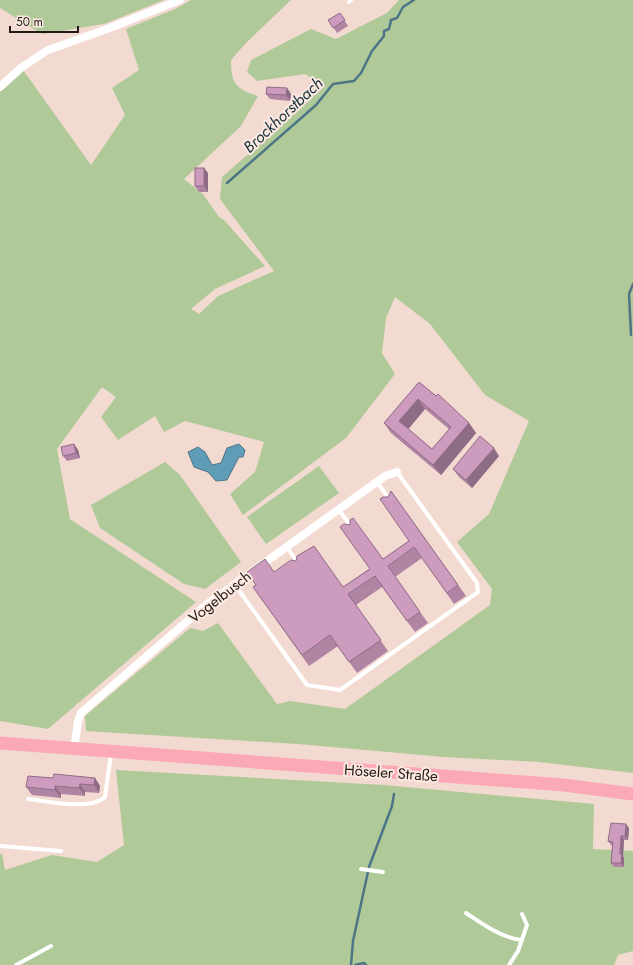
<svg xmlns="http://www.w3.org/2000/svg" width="633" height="965" font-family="Jost,sans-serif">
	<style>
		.green { fill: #afc998 }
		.water { fill: #5f9cb6; stroke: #4d7586 }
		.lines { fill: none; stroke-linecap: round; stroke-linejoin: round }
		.stream { stroke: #4d7586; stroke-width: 2.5 }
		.service { stroke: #fff; stroke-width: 4 }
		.minor { stroke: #fff; stroke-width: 8 }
		.primary { stroke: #fba9b6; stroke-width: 13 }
		.wall { fill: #af85a3; fill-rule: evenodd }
		.shaded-wall { fill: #8f6c85 }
		.building { fill: #cc9bbe; stroke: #8f6c85; fill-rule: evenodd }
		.labels { text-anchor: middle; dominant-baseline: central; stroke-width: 4; stroke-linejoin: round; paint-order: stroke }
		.street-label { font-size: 15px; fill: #221916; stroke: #fce9e1 }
		.water-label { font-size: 16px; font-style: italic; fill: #14313d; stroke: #fce9e1 }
	</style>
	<rect width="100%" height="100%" fill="#f3dad1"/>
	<g class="green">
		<path d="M0,0H164L104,24L42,34L0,8Z"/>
		<path d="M191,0H291L246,43L231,60C231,85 237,89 258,96L241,126L184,179L203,194L219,217L224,220L265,266L215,289L191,309L199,314L218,296L274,271L220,199L222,177L311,99L315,80L305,74L257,81L247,72L251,60L311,29L336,39L387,13L399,0H633V773L539,762L444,757L298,744L86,731L85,716L190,628L203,631L218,623L277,704L290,701L345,709L490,605L492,589L457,542L489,514L529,421L485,395L430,324L395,297L386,318L382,353L395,374L346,438L243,515L230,494L255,472L264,442L185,421L164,432L155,416L118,440L101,417L116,397L102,387L57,449L70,519L196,602L48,729L0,721V90L23,70L91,165L125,115L112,88L139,70L126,29L175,9Z"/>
		<path d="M165,462L180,475L241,562L205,589L184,584L100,528L91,505Z"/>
		<path d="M319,466L339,493L266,544L247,517Z"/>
		<path d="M116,770L384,785L594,804L593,849L633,851V951L618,955L614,965H0V854H2L5,870L52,855L97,862L124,845Z"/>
	</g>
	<path class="water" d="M239,444L245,450L243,457H239L227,480L216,481L208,472L194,467L188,452L198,447L205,452L212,465L221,463L227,448Z"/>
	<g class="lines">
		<g class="stream">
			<path d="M227,183L316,105L333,84L354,81L361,73L372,51L384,36V31L389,29L391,20L397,18L403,7L414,0"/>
			<path d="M631,335L629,294L633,284"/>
			<path d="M351,965L353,941L369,867L392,806L394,794"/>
			<path d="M355,965L364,963L366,965"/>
		</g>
		<g class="service">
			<path d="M349,2L351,0"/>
			<path d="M377,482L390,500"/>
			<path d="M339,510L353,529"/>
			<path d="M287,547L299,565"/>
			<path d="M235,585L307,685L340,690L478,592L477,583L397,472"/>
			<path d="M28,799C47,801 90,811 105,797L111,754"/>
			<path d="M0,846L61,851"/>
			<path d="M361,869L383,872"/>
			<path d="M466,913C483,924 500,937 521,940"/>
			<path d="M16,965L51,946"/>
			<path d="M509,965L518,951L527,925L522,914"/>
		</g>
		<g class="minor">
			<path d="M0,87L22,67L48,50L107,29L180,0"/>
			<path d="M74,750L78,721L81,713L206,605L385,476L397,472"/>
		</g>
		<path class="primary" d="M0,743L564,785L633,794"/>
	</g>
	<g class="wall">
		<path d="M340,13L348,26L337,33L328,20Z"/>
		<path d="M287,88L291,94L290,101L270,99L266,94Z"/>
		<path d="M204,168L208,173V192H199L195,186Z"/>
		<path d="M419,382L469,423L476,433L441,475L391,433L384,423ZM425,409L449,429L432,449L408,429Z"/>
		<path d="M74,444L78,450L80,458L67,461L63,456Z"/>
		<path d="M499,456L472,488L459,477L453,469Z"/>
		<path d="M391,491L466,596L454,604L422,558L395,577L428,623L415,632L382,587L356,605L388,651L357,673L338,646L309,666L253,587L274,572L343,587L409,541L388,497Z"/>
		<path d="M53,778H95L100,786L99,793L85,792V796L61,794V798L32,795L26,787Z"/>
		<path d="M629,828L628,840H624L623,856L624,858V867H614L611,863L612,846L611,845L608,841Z"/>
	</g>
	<g class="shaded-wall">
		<path d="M287,88L291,94L290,101L286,95Z"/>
		<path d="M204,168L208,173V192L204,186Z"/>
		<path d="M418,399L425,409L406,432L399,421Z"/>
		<path d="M469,423L476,433L441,475L433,465Z"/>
		<path d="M74,444L78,450L80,458L76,453Z"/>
		<path d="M494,448L499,456L472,488L466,480Z"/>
		<path d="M95,778L100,786L99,793L94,785Z"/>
		<path d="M80,784L85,792V796L79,788Z"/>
		<path d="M55,786L61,794V798L55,790Z"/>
		<path d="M626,824L629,828L628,840L625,836Z"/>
		<path d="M621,836L624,840L623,856L624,858V867L621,863L620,854Z"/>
	</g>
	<g class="building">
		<path d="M340,13L345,20L333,28L328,20Z"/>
		<path d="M267,87L287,88L286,95L266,94Z"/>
		<rect x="195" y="168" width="9" height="18"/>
		<path d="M419,382L436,396L438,394L469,423L433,465L384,423ZM418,399L451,427L432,449L399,421Z"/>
		<path d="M480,436L494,448L466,480L453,469Z"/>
		<path d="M74,444L76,453L63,456L61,447Z"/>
		<path d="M391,491L458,585L447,593L414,547L388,566L420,612L407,621L375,576L348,594L381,640L349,662L330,635L302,655L253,587L256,585L247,572L265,559L274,572L291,560L296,561L297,556L314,546L343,587L370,569L340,527L344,524L350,525V520L353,518L383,559L409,541L380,499L383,497H388Z"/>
		<path d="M54,774L95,778L94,785L80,784L79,788L55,786V790L26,787L28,776L53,778Z"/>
		<path d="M611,823L626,824L625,836H621L620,854H622L621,863H611L613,842L608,841Z"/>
	</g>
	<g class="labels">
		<g class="street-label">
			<text transform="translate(220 597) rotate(-38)">Vogelbusch</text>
			<text transform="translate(391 773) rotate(4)">Höseler Straße</text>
		</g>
		<g class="water-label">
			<text transform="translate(283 115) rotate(-43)">Brockhorstbach</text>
		</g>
	</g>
	<path d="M10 26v6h68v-6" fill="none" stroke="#221916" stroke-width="2"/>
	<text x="16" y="26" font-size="12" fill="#221916" stroke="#fce9e1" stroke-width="3" paint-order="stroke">50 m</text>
</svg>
